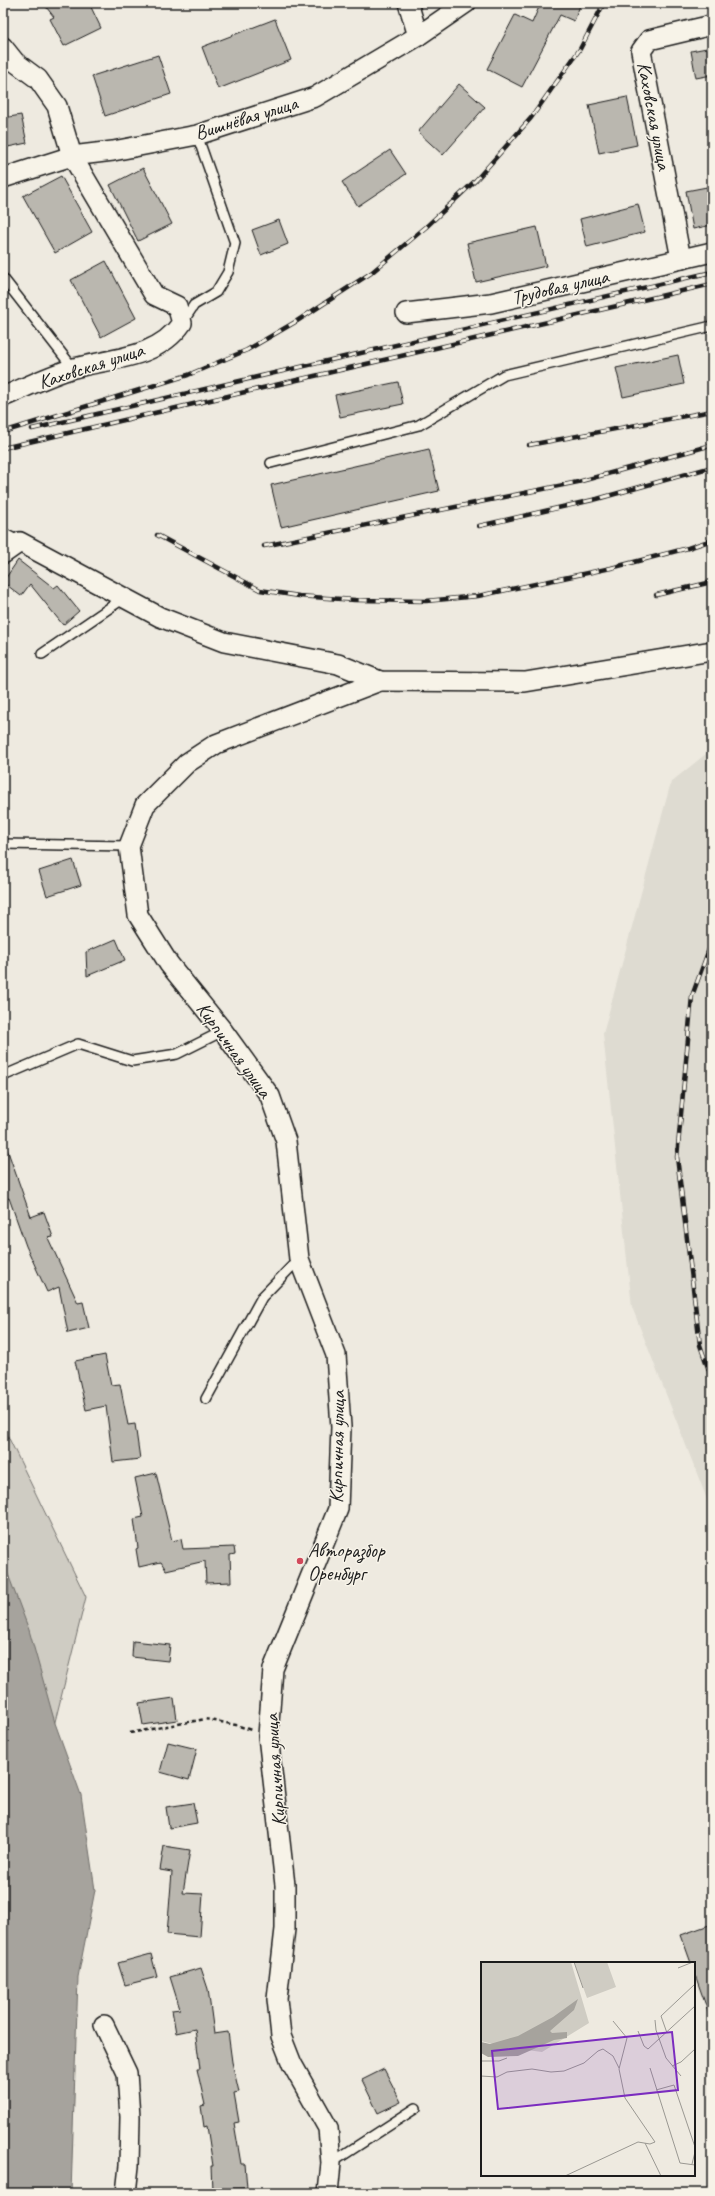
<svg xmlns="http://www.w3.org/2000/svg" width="715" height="2196" font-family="Caveat,sans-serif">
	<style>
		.built { fill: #dedbd1 }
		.green { fill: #cfccc3; stroke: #767470 }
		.water { fill: #a6a39d; stroke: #6f6d69 }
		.building { fill: #bab7af; stroke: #1c1c1c }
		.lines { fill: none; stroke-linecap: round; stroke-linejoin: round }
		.service-casing { stroke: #1c1c1c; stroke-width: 12 }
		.minor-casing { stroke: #1c1c1c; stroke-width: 22 }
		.path { stroke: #1c1c1c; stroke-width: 2.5; stroke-dasharray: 4 3; stroke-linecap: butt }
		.service { stroke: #f7f3e8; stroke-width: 9 }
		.minor { stroke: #f7f3e8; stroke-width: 19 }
		.rail-casing { stroke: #1c1c1c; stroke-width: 4.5 }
		.rail { stroke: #f7f3e8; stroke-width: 3; stroke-dasharray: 9; stroke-linecap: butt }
		.poi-dot { fill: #d1495b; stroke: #f7f3e8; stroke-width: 1.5 }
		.labels { text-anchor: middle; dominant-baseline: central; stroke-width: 3; stroke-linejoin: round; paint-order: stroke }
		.street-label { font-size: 20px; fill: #1c1c1c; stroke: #f7f3e8 }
		.poi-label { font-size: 20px; fill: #1c1c1c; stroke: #f7f3e8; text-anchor: start }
		.inset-road { fill: none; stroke: #9a9892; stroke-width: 1 }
		.view { fill: #7b2cbf; fill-opacity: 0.15; stroke: #7b2cbf; stroke-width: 2 }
		.inset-edge { fill: none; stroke: #1c1c1c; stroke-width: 2 }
	</style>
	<rect width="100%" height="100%" fill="#eeeae0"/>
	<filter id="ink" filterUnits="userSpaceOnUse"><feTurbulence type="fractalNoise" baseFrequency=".025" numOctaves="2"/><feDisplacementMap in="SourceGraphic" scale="8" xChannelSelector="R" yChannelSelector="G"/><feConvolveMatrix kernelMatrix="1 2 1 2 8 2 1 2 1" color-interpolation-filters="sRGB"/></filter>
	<g filter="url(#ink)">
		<path class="built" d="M712,749V1512L632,1307L603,1034L671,782Z"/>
		<path class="green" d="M3,1426L86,1597L3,1931Z"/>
		<path class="water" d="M3,1561L29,1630L55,1723L81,1795L95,1890L78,1977L71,2193H3Z"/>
		<g class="building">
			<path d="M43,3H89L101,28L64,46L50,19L54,17Z"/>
			<path d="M532,3H581L574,21L560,15L522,87L487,69L515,15L532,23L539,7Z"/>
			<path d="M275,19L291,60L218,89L202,47Z"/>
			<path d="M712,47V75L696,78L691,51Z"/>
			<path d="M158,55L171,94L105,116L92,76Z"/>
			<path d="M459,84L485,107L443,155L418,132Z"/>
			<path d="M627,97L637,145L599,153L589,105Z"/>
			<path d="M21,115L27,143L3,148V118Z"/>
			<path d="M390,150L406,174L358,206L342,182Z"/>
			<path d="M143,168L172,224L138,241L110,185Z"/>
			<path d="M61,176L92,232L55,253L23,196Z"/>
			<path d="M712,186V225L693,229L686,191Z"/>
			<path d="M638,204L645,232L587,247L580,219Z"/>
			<path d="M279,220L288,244L261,255L252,230Z"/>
			<path d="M537,227L546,266L476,282L467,243Z"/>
			<path d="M106,261L136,318L101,337L71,280Z"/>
			<path d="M678,355L684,384L623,397L616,368Z"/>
			<path d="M398,382L403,404L340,417L335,395Z"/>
			<path d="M429,449L439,491L281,527L271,485Z"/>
			<path d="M18,560L54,588L58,585L79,611L63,625L30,584L21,596L3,582Z"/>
			<path d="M73,860L81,885L47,896L39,871Z"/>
			<path d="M116,939L125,960L87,976L86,952Z"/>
			<path d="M5,1143L31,1217L44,1212L53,1237L48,1238L78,1303L83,1302L89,1328L68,1333L59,1287L47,1292L26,1246L9,1198L3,1200V1144Z"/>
			<path d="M105,1355L111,1385L120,1384L128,1425L135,1424L140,1459L113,1462L106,1406L86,1410L75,1361Z"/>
			<path d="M156,1473L172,1541L181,1539L183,1549L234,1547L235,1554L230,1555L231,1582L206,1583L205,1561L166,1570L161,1562L139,1567L136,1549L138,1548L134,1519L143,1517L135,1478Z"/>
			<path d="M133,1641L170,1645L168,1661L132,1657Z"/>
			<path d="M174,1698L177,1720L143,1725L139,1703Z"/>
			<path d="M168,1742L197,1749L189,1780L160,1772Z"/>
			<path d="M193,1803L197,1823L169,1828L166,1807Z"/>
			<path d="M164,1846L190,1850L183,1893L203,1894L200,1937L167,1934L172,1872L160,1870Z"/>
			<path d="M712,1924V2017H710L694,1972V1963H691L681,1935Z"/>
			<path d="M151,1954L157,1977L125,1985L118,1963Z"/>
			<path d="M201,1968L208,1989L214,2034L228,2032L232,2062L239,2092L234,2093L239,2122L234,2123L241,2164H245L247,2188L212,2190L211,2166H213L207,2126L204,2127L201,2106L205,2105L197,2069H200L195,2029L176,2033L172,2010L180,2009L170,1977Z"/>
			<path d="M384,2069L401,2102L378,2113L362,2080Z"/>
		</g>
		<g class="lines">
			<defs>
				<g id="service">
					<path d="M3,278L73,368"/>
					<path d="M182,323L194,305L216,292L228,272L235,243L197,135"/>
					<path d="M271,463L419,425L504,375L712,326"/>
					<path d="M3,533L20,542"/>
					<path d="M42,654L124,598"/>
					<path d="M3,844L129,846"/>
					<path d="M3,1076L78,1044L132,1061L177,1054L223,1031"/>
					<path d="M206,1399L262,1297L299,1259"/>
					<path d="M331,2163L416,2108"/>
				</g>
				<g id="minor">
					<path d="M408,3L418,36"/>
					<path d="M3,47L15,62L38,79L57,106L72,156L154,295L177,306L182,323C157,359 112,358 74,368C50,375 26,387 3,397"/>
					<path d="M3,178L72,156L113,151L197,135L315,97L418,36L466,3"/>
					<path d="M681,259L641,51L649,40L712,25"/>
					<path d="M406,313L491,303L712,252"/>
					<path d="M3,554L20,542L160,617L224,642L338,664L380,681L525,682L712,651"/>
					<path d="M104,2025L127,2073L130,2117L129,2166L126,2193"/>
					<path d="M328,2193L331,2163L328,2128L292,2064L281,2036L277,1999L285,1929V1885L268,1736L273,1669L338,1509L341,1427L336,1355L299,1259L286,1141L270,1096L223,1031L169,964L138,915L129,846L145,805L187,763L216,744L380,681"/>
				</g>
			</defs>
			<use href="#service" class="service-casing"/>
			<use href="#minor" class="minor-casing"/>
			<path class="path" d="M130,1733L205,1719L236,1725L251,1730"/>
			<use href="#service" class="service"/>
			<use href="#minor" class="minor"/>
			<defs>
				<g id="rail">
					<path d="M32,429L712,272"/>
					<path d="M3,432L188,375L247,350L297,321L371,273L426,227L476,180L531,118L580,49L604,3"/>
					<path d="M529,445L712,411"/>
					<path d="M3,448L712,284"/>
					<path d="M479,526L597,499L712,467"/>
					<path d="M157,535L260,590L299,596L355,600L426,601L478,596L611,568L688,548L712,540"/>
					<path d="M264,546L578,482L712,445"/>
					<path d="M656,595L712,582"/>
					<path d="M712,941L692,996L677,1157L700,1345L712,1379"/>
				</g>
			</defs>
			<use href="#rail" class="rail-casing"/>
			<use href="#rail" class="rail"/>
		</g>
	</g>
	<circle class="poi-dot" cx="300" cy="1561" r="4"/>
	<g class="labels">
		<g class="street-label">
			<text transform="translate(654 116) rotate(79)">Каховская улица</text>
			<text transform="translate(246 118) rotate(-17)">Вишнёвая улица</text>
			<text transform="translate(560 287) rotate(-13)">Трудовая улица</text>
			<text transform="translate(91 366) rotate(-18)">Каховская улица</text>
			<text transform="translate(234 1050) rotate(54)">Кирпичная улица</text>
			<text transform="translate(337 1447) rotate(-89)">Кирпичная улица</text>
			<text transform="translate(275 1770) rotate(-94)">Кирпичная улица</text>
		</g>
		<g class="poi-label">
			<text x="308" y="1550">Авторазбор<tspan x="308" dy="23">Оренбург</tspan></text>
		</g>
	</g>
	<g transform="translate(481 1962)">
		<rect width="214" height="214" fill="#eeeae0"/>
		<path d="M0,0H90L108,61L61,90L23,85L0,79ZM93,0H126L135,25L106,36Z" fill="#cfccc3"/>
		<path d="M97,37L93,48L69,69L71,71L86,70V76L73,78L37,94L7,95L0,91V80L9,82L37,74L72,55Z" fill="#a6a39d"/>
		<path class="inset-road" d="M93,0L102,26M197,6L212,0M174,58L175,68L185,96L200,114M157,69L163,84L167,87L214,44M186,71L180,54L214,22M0,99H18L26,96M191,104L200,100L214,87M169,106L199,201L214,203M0,114L16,115L26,110L51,107L70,110L83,109L103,101L117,89L122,87L132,94L138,106M175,128L193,123L214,185M164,181L180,214M211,202L214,190M84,214L157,180L169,182L174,180L144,136L138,107L146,76L132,59"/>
		<path class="view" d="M191,70L197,128L17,147L11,89Z"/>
		<rect width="214" height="214" class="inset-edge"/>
	</g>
	<rect width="715" height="2196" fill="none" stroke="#f7f3e8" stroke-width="16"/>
	<rect x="8" y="8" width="699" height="2180" fill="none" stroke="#1c1c1c" stroke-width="1.5" filter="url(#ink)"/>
</svg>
